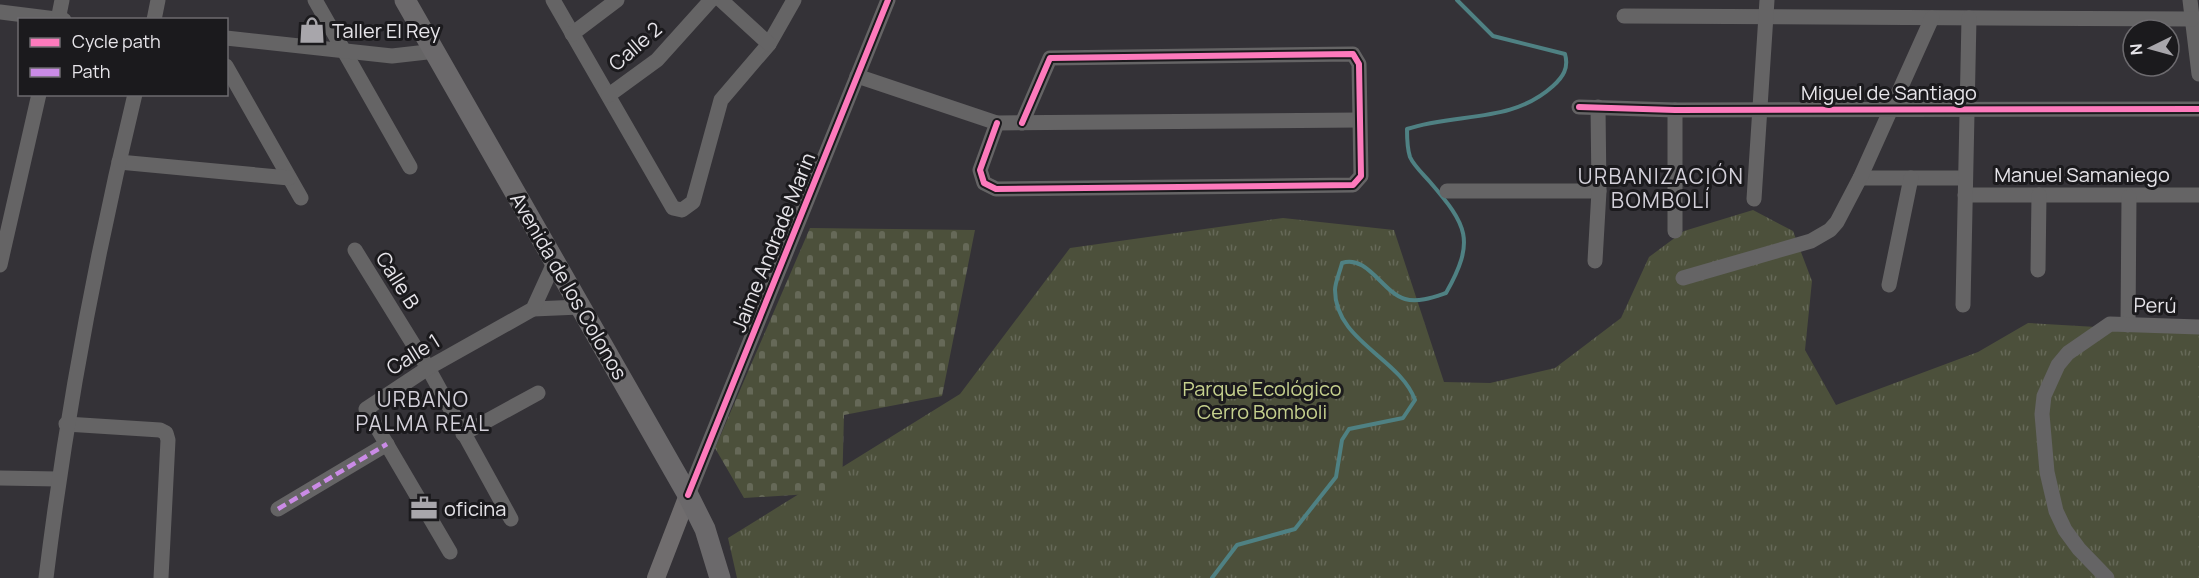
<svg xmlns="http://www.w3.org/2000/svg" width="2199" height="578" font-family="Manrope,sans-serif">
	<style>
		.grass { fill: url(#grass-tufts) }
		.cemetery { fill: url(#cemetery-stones) }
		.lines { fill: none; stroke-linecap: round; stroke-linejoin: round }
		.stream { stroke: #4f8183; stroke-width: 4 }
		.minor { stroke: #656465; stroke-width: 15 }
		.major { stroke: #706d6e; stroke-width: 18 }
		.highway { stroke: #6b696b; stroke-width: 21 }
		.quiet { stroke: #ca8be6; stroke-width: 4.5; stroke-dasharray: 9 4.5; stroke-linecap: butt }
		.cycleway-casing { stroke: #1b1a1d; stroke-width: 10 }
		.cycleway { stroke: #fd7abc; stroke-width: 6 }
		.labels { text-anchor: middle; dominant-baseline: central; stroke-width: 6; stroke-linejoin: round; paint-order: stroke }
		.poi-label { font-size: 20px; fill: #e7e5ea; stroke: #1b1a1d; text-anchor: start }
		.street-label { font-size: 20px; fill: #e7e5ea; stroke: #1b1a1d }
		.park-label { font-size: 20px; fill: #c6d18e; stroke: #1b1a1d }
		.neighbourhood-label { font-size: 21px; letter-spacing: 1.5px; fill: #d4d1da; stroke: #1b1a1d }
	</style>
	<defs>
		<pattern id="grass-tufts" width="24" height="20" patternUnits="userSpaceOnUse" patternTransform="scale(1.5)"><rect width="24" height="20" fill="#4c503b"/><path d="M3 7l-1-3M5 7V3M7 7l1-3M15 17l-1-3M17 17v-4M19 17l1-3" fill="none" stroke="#666958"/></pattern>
		<pattern id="cemetery-stones" width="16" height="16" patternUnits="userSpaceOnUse" patternTransform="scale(1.5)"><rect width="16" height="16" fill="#4c503b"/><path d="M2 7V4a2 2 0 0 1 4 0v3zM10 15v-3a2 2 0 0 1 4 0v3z" fill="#666958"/></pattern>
	</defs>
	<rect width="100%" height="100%" fill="#343237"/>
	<path class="grass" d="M1753,210L1793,231L1812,281L1805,350L1836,405L1978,352L2028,323L2199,333V578H737L728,538L960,394L1070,248L1283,218L1394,230L1444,382L1490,383L1555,368L1621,318L1649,257L1684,231Z"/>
	<path class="cemetery" d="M810,228L975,230L942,396L844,415L842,492L744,498L715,448Z"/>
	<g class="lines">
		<path class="stream" d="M1212,578L1237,545L1295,529L1336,477L1342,440L1349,429L1403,418L1415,400C1400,358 1335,341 1335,290C1335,282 1340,272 1342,263C1367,254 1383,293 1405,299C1418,303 1434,297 1446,293C1476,240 1467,225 1430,182C1424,175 1414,166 1410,157C1407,148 1407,138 1407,129C1458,112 1511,124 1553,86C1563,77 1569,68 1565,54L1493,36L1457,0"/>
		<g class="minor">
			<path d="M315,0L410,167"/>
			<path d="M553,0L673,208L682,210L693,202L721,100L769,44L794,0"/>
			<path d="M721,0L769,44"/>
			<path d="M2190,0L2199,74"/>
			<path d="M0,12L64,20"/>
			<path d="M1624,16L2192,19"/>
			<path d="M58,20L62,0"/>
			<path d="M154,20L158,0"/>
			<path d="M572,34L617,0"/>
			<path d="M226,38L392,56L436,51"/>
			<path d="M226,66L301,198"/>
			<path d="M857,76L997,123L1359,120"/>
			<path d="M609,95L657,60L711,0"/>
			<path d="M1579,107L1675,110L2199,109"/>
			<path d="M1675,110V231"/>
			<path d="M997,123L980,170L984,183L996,189L1353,185L1361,176L1359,64L1353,54L1050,58L1022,123"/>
			<path d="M119,162L289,178"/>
			<path d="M1860,178H1965"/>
			<path d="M1447,191H1599"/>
			<path d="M1965,195H2199"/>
			<path d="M1754,199L1767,0"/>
			<path d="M355,250L428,368L511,519"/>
			<path d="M1595,261L1599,191L1598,107"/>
			<path d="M0,265L39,94"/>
			<path d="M2038,270L2039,195"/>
			<path d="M1683,278L1811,241L1830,230L1837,222L1860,178L1932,18"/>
			<path d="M1889,285L1911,178"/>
			<path d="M1963,305L1969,18"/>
			<path d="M533,309L580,307"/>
			<path d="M2128,325L2129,197"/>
			<path d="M66,424L160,430L166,433L168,440L161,578"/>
			<path d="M463,434L538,393"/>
			<path d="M0,478L58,479"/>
			<path d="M688,495L888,0"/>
			<path d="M278,509L387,444"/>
			<path d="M450,552L366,409L428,368L533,309L554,263"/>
			<path d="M46,578C66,415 96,254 135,94"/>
			<path d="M2107,578L2079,549L2065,530L2056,511L2047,472L2042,414L2044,396L2058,365L2068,353L2110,324L2199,327"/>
		</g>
		<path class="major" d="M656,578L688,495"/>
		<path class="highway" d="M405,0L688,495L705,529L720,578"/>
		<path class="quiet" d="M278,509L387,444"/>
		<defs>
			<g id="cycleway">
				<path d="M1579,107L1675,110L2199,109"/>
				<path d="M997,123L980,170L984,183L996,189L1353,185L1361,176L1359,64L1353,54L1050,58L1022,123"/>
				<path d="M688,495L888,0"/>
			</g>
		</defs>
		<use href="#cycleway" class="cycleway-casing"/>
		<use href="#cycleway" class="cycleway"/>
	</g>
	<defs>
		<symbol id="shop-bare" viewBox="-9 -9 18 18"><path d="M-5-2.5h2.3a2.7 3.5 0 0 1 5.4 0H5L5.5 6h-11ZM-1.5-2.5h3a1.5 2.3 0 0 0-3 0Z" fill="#a8a6ab" stroke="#1b1a1d" stroke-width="2.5" paint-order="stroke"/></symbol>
		<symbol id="office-bare" viewBox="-9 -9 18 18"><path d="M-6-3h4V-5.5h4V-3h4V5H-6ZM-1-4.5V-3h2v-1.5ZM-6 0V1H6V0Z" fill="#a8a6ab" stroke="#1b1a1d" stroke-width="2.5" paint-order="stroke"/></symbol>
	</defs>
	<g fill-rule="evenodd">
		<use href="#shop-bare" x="293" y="11" width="38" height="38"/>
		<use href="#office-bare" x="405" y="489" width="38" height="38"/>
	</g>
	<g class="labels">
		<g class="poi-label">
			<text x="332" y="30">Taller El Rey</text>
			<text x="444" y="508">oficina</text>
		</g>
		<g class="street-label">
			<text transform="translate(635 46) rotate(-41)">Calle 2</text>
			<text x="1889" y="92">Miguel de Santiago</text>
			<text x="2082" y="174">Manuel Samaniego</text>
			<text transform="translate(773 242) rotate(-68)">Jaime Andrade Marin</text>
			<text transform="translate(398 280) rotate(58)">Calle B</text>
			<text transform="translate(569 286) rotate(60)">Avenida de los Colonos</text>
			<text transform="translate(2155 305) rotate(1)">Perú</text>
			<text transform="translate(413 354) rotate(-32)">Calle 1</text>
		</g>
		<g class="park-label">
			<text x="1262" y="388">Parque Ecológico<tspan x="1262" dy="23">Cerro Bomboli</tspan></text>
		</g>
		<g class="neighbourhood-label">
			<text x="1661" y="176">URBANIZACIÓN<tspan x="1661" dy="24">BOMBOLÍ</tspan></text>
			<text x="423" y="399">URBANO<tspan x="423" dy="24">PALMA REAL</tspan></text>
		</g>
	</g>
	<rect x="18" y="18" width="210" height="78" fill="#1b1a1d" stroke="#6d6b6f" stroke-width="1.5"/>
	<rect x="30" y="38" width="30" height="9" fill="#fd7abc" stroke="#6d6b6f" stroke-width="1.5"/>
	<text x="72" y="48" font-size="18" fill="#e7e5ea">Cycle path</text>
	<rect x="30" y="68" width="30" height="9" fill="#ca8be6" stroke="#6d6b6f" stroke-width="1.5"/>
	<text x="72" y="78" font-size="18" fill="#e7e5ea">Path</text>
	<g transform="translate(2151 48) rotate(265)"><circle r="28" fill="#1b1a1d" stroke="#6d6b6f" stroke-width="1.5"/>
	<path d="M0-4.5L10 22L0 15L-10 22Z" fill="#a8a6ab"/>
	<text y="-9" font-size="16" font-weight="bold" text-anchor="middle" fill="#e7e5ea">N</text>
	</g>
</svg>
